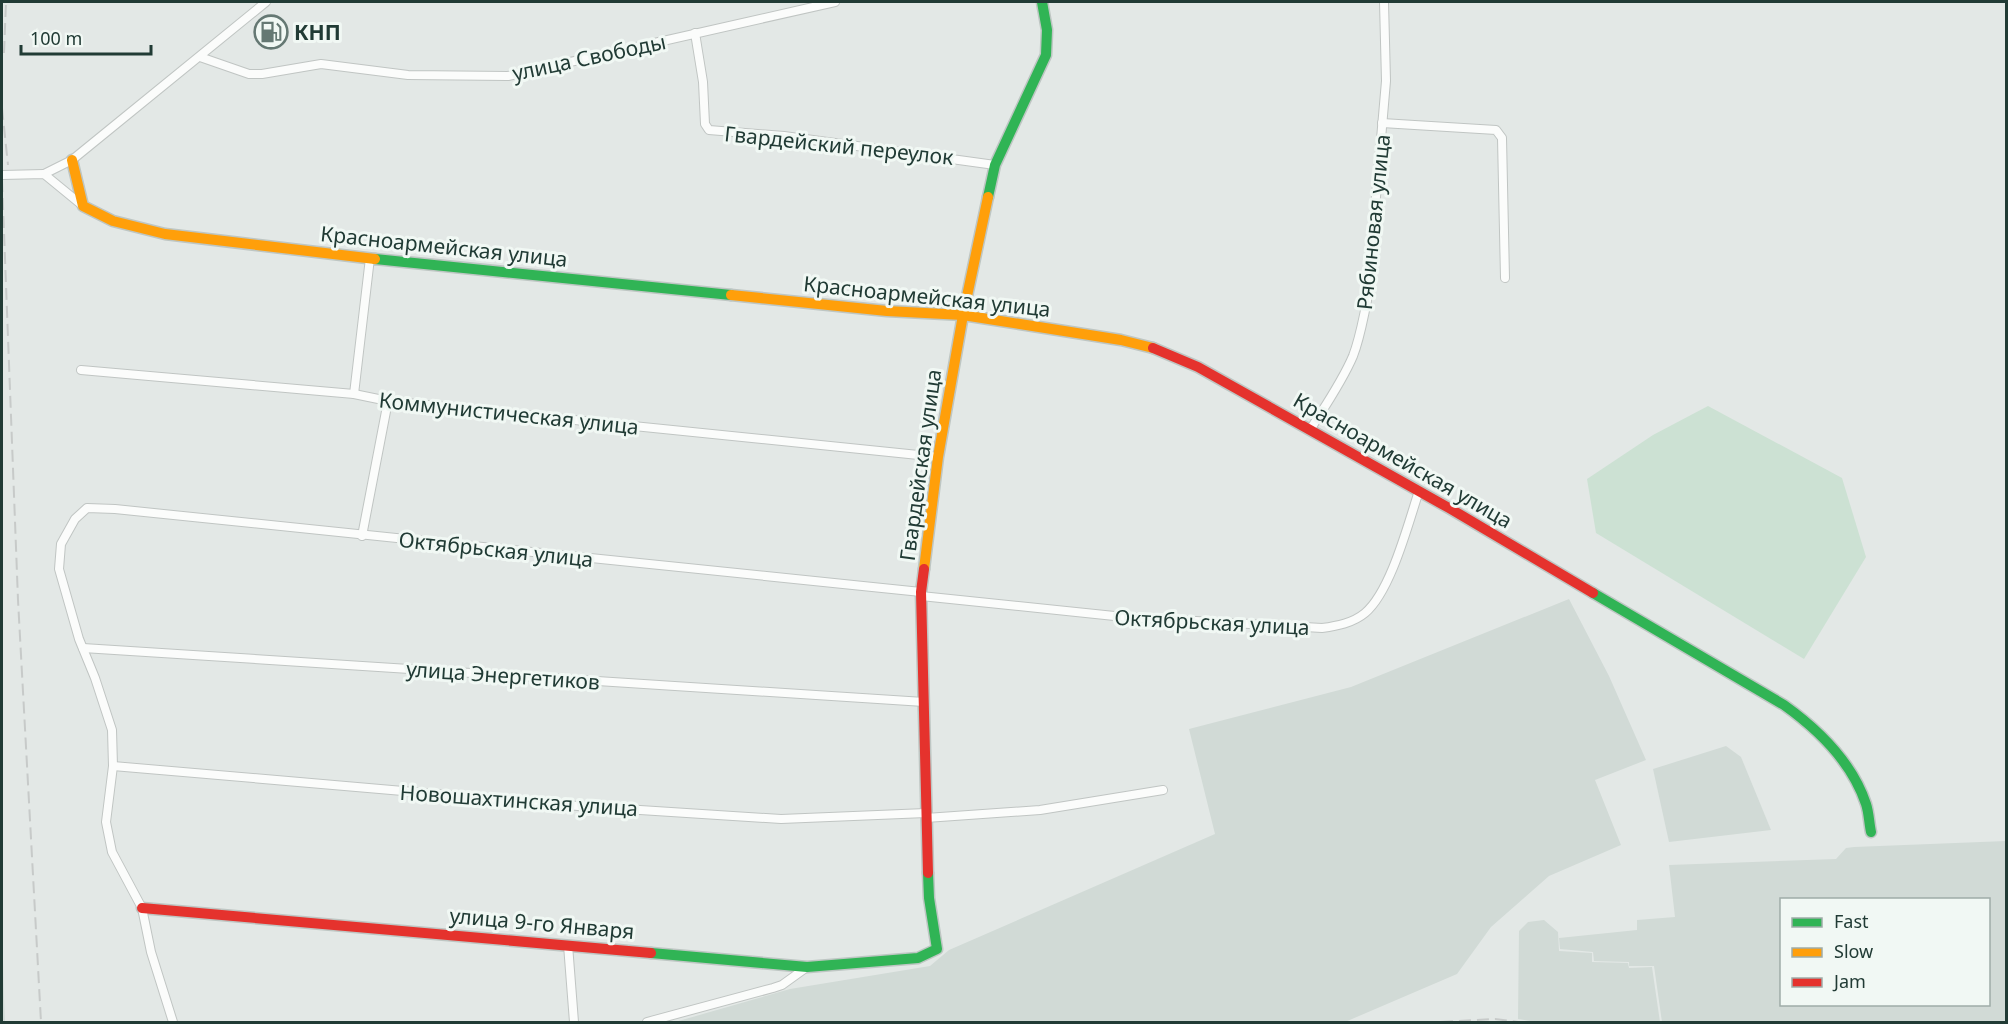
<svg xmlns="http://www.w3.org/2000/svg" width="2008" height="1024" font-family="'Noto Sans',sans-serif">
	<style>
		.built { fill: #d1dad6; fill-rule: evenodd }
		.green { fill: #cce1d3 }
		.lines { fill: none; stroke-linecap: round; stroke-linejoin: round }
		.street-casing { stroke: #c0c5c3; stroke-width: 10 }
		.fast-casing { stroke: #bec6c3; stroke-width: 13 }
		.slow-casing { stroke: #bec6c3; stroke-width: 13 }
		.jam-casing { stroke: #bec6c3; stroke-width: 13 }
		.street { stroke: #fbfcfb; stroke-width: 8 }
		.fast { stroke: #30b455; stroke-width: 10 }
		.slow { stroke: #ff9f0a; stroke-width: 10 }
		.jam { stroke: #e5322d; stroke-width: 10 }
		.rail { stroke: #c7cac9; stroke-width: 2; stroke-dasharray: 12 6; stroke-linecap: butt }
		.labels { text-anchor: middle; dominant-baseline: central; stroke-width: 6; stroke-linejoin: round; paint-order: stroke }
		.poi-label { font-size: 21px; font-weight: bold; fill: #213b35; stroke: #f1f8f4; text-anchor: start }
		.street-label { font-size: 21px; fill: #213b35; stroke: #f1f8f4 }
	</style>
	<rect width="100%" height="100%" fill="#e3e8e6"/>
	<g class="built">
		<path d="M1569,599L1609,676L1646,760L1595,780L1621,845L1549,876L1491,927L1457,974L1345,1022H675L790,989L930,966L949,950L1215,834L1189,729L1351,687Z"/>
		<path d="M1726,746L1741,757L1771,830L1669,842L1653,769Z"/>
		<path d="M2006,841V1022H1662L1654,966H1629V962L1594,961L1593,952L1560,949L1559,938L1637,930V920L1675,917L1669,865L1836,859L1846,848L1854,847ZM1782,900H1988V1004H1782Z"/>
		<path d="M1544,920L1558,932L1559,951L1592,953V962L1628,963L1629,968L1652,967L1660,1022H1536L1518,1019L1519,931L1528,922Z"/>
		<path d="M2,923L4,998L5,1022H2Z"/>
	</g>
	<path class="green" d="M1708,406L1842,478L1866,557L1804,659L1596,533L1587,479L1653,435Z"/>
	<g class="lines">
		<defs>
			<g id="street">
				<path d="M695,33L703,82L705,124L709,130L784,136L995,165"/>
				<path d="M200,57L249,74H262L321,64L408,75L508,76L835,2"/>
				<path d="M1382,123L1496,130L1502,138L1505,278"/>
				<path d="M44,174L72,160L266,2"/>
				<path d="M2,175L44,174L83,206"/>
				<path d="M81,370L354,394L388,401L938,457"/>
				<path d="M354,394L370,258"/>
				<path d="M1310,430C1325,406 1342,382 1353,356C1360,338 1363,319 1367,301L1386,81L1384,2"/>
				<path d="M362,536L388,401"/>
				<path d="M921,596L1124,617L1322,628C1337,626 1353,623 1365,613C1391,591 1408,524 1419,491"/>
				<path d="M83,648L924,702"/>
				<path d="M113,766L578,806L781,819L926,813"/>
				<path d="M926,818L1040,810L1163,790"/>
				<path d="M568,945L574,1022"/>
				<path d="M173,1022L151,952L142,908L112,852L106,822L113,766L112,730L95,678L79,639L59,569L61,544L75,519L87,508L115,509L921,592"/>
				<path d="M647,1022L773,988L782,985L807,967"/>
			</g>
			<g id="fast">
				<path d="M988,197L995,165L1046,55L1047,30L1042,2"/>
				<path d="M375,259L731,295"/>
				<path d="M1593,593L1784,705C1819,730 1852,762 1866,804C1869,813 1869,823 1871,832"/>
				<path d="M651,953L807,967L918,958L937,949L929,898L928,873"/>
			</g>
			<g id="slow">
				<path d="M72,160L83,206L113,221L165,234L375,259"/>
				<path d="M731,295L887,311L963,315L1121,340L1153,348"/>
				<path d="M924,569L938,457L963,315L988,197"/>
			</g>
			<g id="jam">
				<path d="M1153,348L1198,367L1449,508L1593,593"/>
				<path d="M924,569L921,592L928,873"/>
				<path d="M142,908L651,953"/>
			</g>
		</defs>
		<use href="#street" class="street-casing"/>
		<use href="#fast" class="fast-casing"/>
		<use href="#slow" class="slow-casing"/>
		<use href="#jam" class="jam-casing"/>
		<use href="#street" class="street"/>
		<use href="#fast" class="fast"/>
		<use href="#slow" class="slow"/>
		<use href="#jam" class="jam"/>
		<g class="rail">
			<path d="M4,53L6,2"/>
			<path d="M2,108L8,165"/>
			<path d="M2,180L18,600L41,1022"/>
			<path d="M1441,1022L1495,1019L1518,1022"/>
		</g>
	</g>
	<defs>
		<symbol id="fuel-ring" viewBox="-11 -11 22 22"><circle r="9.5" fill="#f1f8f4" stroke="#657873" stroke-width="1.5"/><path d="M-5.5-6h7V0h2V4h1.3V-2.5L3-4.5l.8-.8L6-3V5H2.5V1h-1V6h-7ZM-4.2-4.7v3.2H.2V-4.7Z" fill="#657873"/></symbol>
	</defs>
	<g fill-rule="evenodd">
		<use href="#fuel-ring" x="252" y="13" width="38" height="38"/>
	</g>
	<g class="labels">
		<g class="poi-label">
			<text x="294" y="32">КНП</text>
		</g>
		<g class="street-label">
			<text transform="translate(589 57) rotate(-12)">улица Свободы</text>
			<text transform="translate(839 145) rotate(6)">Гвардейский переулок</text>
			<text transform="translate(1373 222) rotate(-84)">Рябиновая улица</text>
			<text transform="translate(444 246) rotate(6)">Красноармейская улица</text>
			<text transform="translate(927 296) rotate(6)">Красноармейская улица</text>
			<text transform="translate(509 413) rotate(6)">Коммунистическая улица</text>
			<text transform="translate(1403 460) rotate(30)">Красноармейская улица</text>
			<text transform="translate(920 465) rotate(-82)">Гвардейская улица</text>
			<text transform="translate(496 549) rotate(6)">Октябрьская улица</text>
			<text transform="translate(1212 622) rotate(3)">Октябрьская улица</text>
			<text transform="translate(503 675) rotate(4)">улица Энергетиков</text>
			<text transform="translate(519 800) rotate(4)">Новошахтинская улица</text>
			<text transform="translate(542 923) rotate(5)">улица 9-го Января</text>
		</g>
	</g>
	<rect width="2008" height="1024" fill="none" stroke="#213b35" stroke-width="6"/>
	<rect x="1780" y="898" width="210" height="108" fill="#f1f8f4" stroke="#9eaca8" stroke-width="1.5"/>
	<rect x="1792" y="918" width="30" height="9" fill="#30b455" stroke="#9eaca8" stroke-width="1.5"/>
	<text x="1834" y="928" font-size="18" fill="#213b35">Fast</text>
	<rect x="1792" y="948" width="30" height="9" fill="#ff9f0a" stroke="#9eaca8" stroke-width="1.5"/>
	<text x="1834" y="958" font-size="18" fill="#213b35">Slow</text>
	<rect x="1792" y="978" width="30" height="9" fill="#e5322d" stroke="#9eaca8" stroke-width="1.5"/>
	<text x="1834" y="988" font-size="18" fill="#213b35">Jam</text>
	<path d="M21 45v9h130v-9" fill="none" stroke="#213b35" stroke-width="3"/>
	<text x="30" y="45" font-size="18" fill="#213b35" stroke="#f1f8f4" stroke-width="4.5" paint-order="stroke">100 m</text>
</svg>
